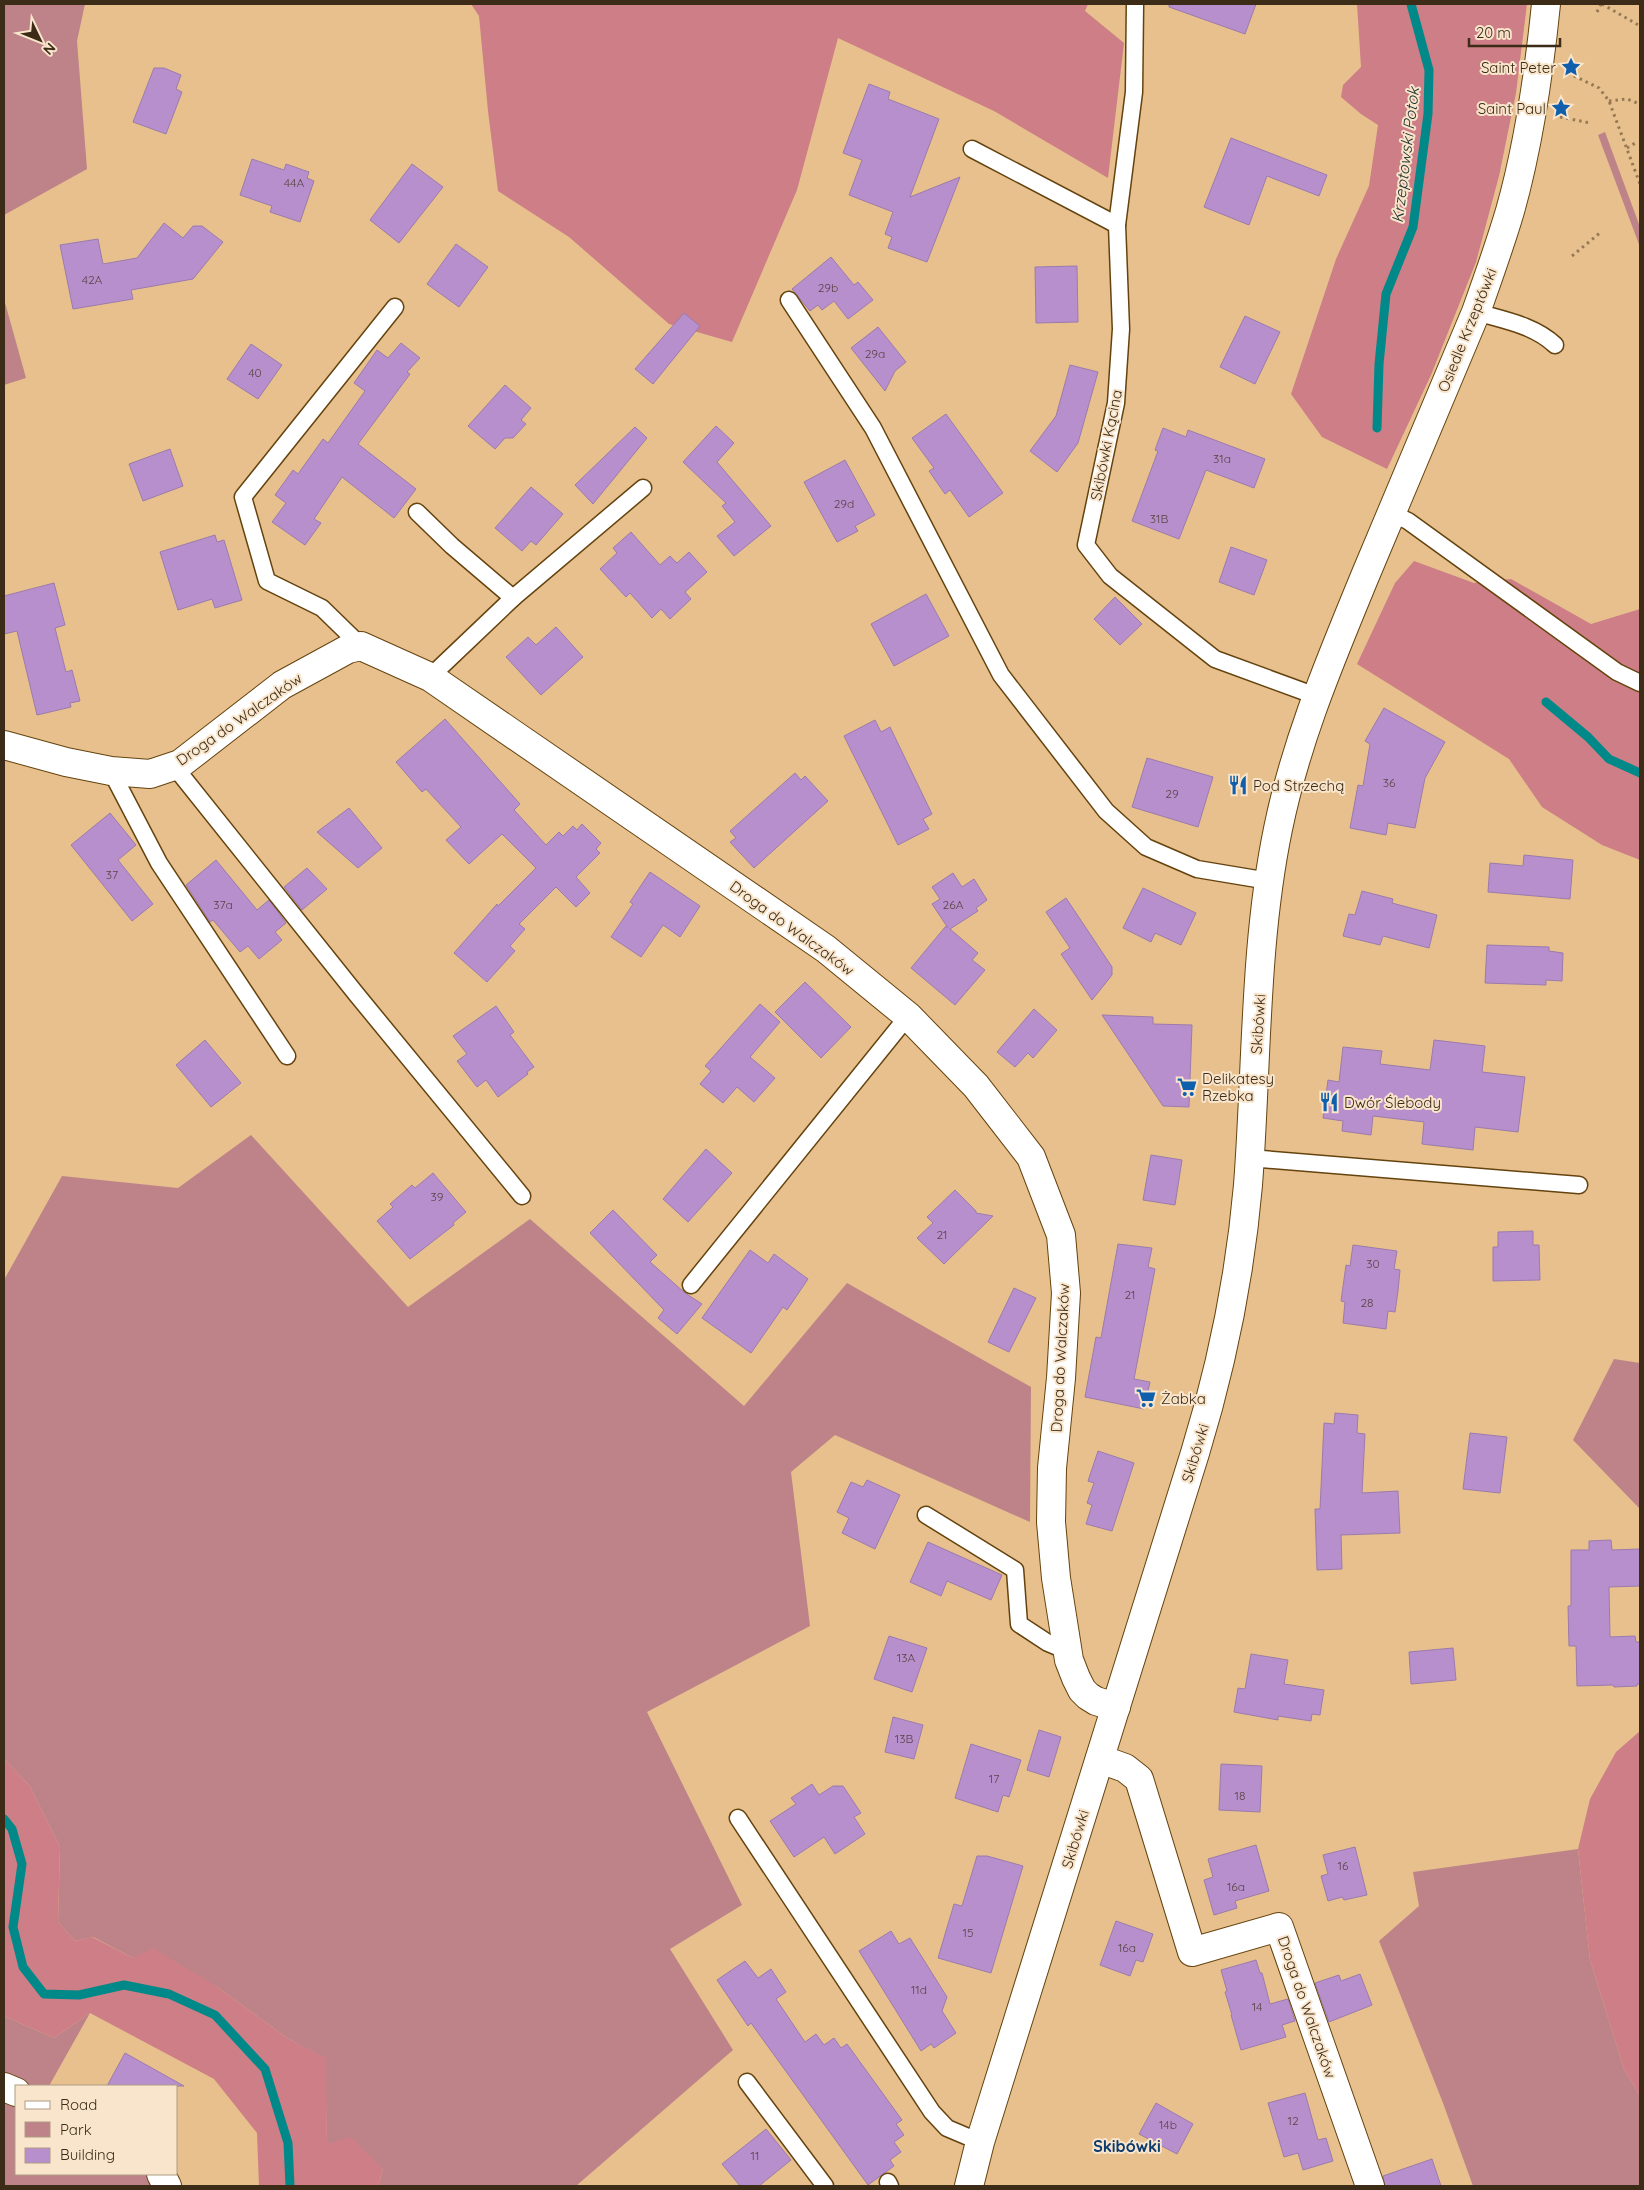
<svg xmlns="http://www.w3.org/2000/svg" width="1644" height="2190" font-family="Quicksand,sans-serif">
	<style>
		.green { fill: #be8388 }
		.forest { fill: #cd7e86 }
		.lines { fill: none; stroke-linecap: round; stroke-linejoin: round }
		.stream { stroke: #008988; stroke-width: 9 }
		.building { fill: #b78fcd; stroke: #9b7bac }
		.service-casing { stroke: #65430e; stroke-width: 19 }
		.minor-casing { stroke: #65430e; stroke-width: 30 }
		.secondary-casing { stroke: #65430e; stroke-width: 30 }
		.path { stroke: #957955; stroke-width: 3; stroke-dasharray: 2.5 4; stroke-linecap: butt }
		.service { stroke: #fff; stroke-width: 16 }
		.minor { stroke: #fff; stroke-width: 28 }
		.secondary { stroke: #fff; stroke-width: 28 }
		.labels { text-anchor: middle; dominant-baseline: central; stroke-width: 4; stroke-linejoin: round; paint-order: stroke }
		.number-label { font-size: 12px; fill: #5a4444 }
		.poi-label { font-size: 15px; fill: #3b2b17; stroke: #f9e5cb; text-anchor: start }
		.street-label { font-size: 15px; fill: #3b2b17; stroke: #f9e5cb }
		.water-label { font-size: 16px; font-style: italic; fill: #1b2f2e; stroke: #f9e5cb }
		.neighbourhood-label { font-size: 16px; font-weight: bold; fill: #0c3c6e; stroke: #f9e5cb }
	</style>
	<rect width="100%" height="100%" fill="#e7c08d"/>
	<g class="green">
		<path d="M4,4H85L77,41L87,169L4,215Z"/>
		<path d="M1605,132L1640,227V247L1598,135Z"/>
		<path d="M4,299L26,378L4,385Z"/>
		<path d="M251,1135L408,1307L530,1219L744,1406L847,1283L1031,1387L1030,1522L835,1435L791,1472L810,1626L647,1712L742,1905L670,1949L733,2050L576,2186H378L383,2169L327,2144L325,2058L287,2038L216,1986L133,1958L93,1937L75,1941L58,1922L60,1847L29,1785L4,1759V1280L62,1176L178,1188Z"/>
		<path d="M1614,1359L1640,1363V1509L1573,1440Z"/>
		<path d="M1578,1849L1590,1960L1624,2069L1640,2096V2186H1473L1443,2103L1379,1941L1419,1906L1413,1872Z"/>
		<path d="M90,2013L49,2086H30L4,2076V2016L54,2038Z"/>
		<path d="M4,2093L16,2099V2174H148L156,2186H4Z"/>
	</g>
	<g class="forest">
		<path d="M471,4H1088L1085,11L1124,43L1108,178L994,111L838,38L797,190L732,342L669,324L569,237L498,191L488,111L479,16Z"/>
		<path d="M1357,4H1527L1516,93L1499,176L1476,262L1431,375L1387,469L1322,437L1291,394L1336,259L1369,186L1378,125L1361,114L1341,97L1343,85L1361,67Z"/>
		<path d="M1414,561L1474,583L1511,579L1591,624L1640,609V860L1602,845L1542,807L1509,759L1357,664L1395,583Z"/>
		<path d="M1640,1731V2096L1624,2069L1590,1960L1578,1849L1590,1799L1616,1752Z"/>
		<path d="M4,1759L29,1785L60,1847L58,1922L75,1941L92,1937L133,1958L153,1948L216,1986L287,2038L326,2058L327,2144L351,2137L383,2169L378,2186H259L257,2133L214,2079L90,2013L54,2038L4,2016Z"/>
	</g>
	<g class="lines">
		<g class="stream">
			<path d="M1377,428L1379,364L1386,294L1413,227L1428,114L1429,70L1411,4"/>
			<path d="M1546,702L1588,737L1609,759L1640,773"/>
			<path d="M4,1819L12,1829L22,1864L13,1927L23,1967L44,1994L79,1995L124,1985L169,1994L215,2015L265,2069L288,2143L290,2186"/>
		</g>
	</g>
	<g class="building">
		<path d="M1169,4H1256L1245,34L1169,7Z"/>
		<path d="M154,68H164L181,75L176,89L182,92L166,134L133,122Z"/>
		<path d="M869,84L890,92L888,99L939,119L910,197L960,177L927,262L888,248L892,237L885,234L893,212L849,195L862,160L843,153Z"/>
		<path d="M1231,138L1327,175L1319,196L1267,176L1249,225L1204,207Z"/>
		<path d="M252,159L284,170L286,164L309,172L307,178L314,181L300,222L270,212L272,206L240,195Z"/>
		<path d="M412,164L443,187L399,243L370,220Z"/>
		<path d="M164,223L183,238L193,226H202L223,242L193,279L131,290L133,299L73,309L60,245L98,239L103,264L137,258Z"/>
		<path d="M456,244L488,267L459,307L427,284Z"/>
		<path d="M831,257L854,285L858,282L873,300L848,319L834,301L822,310L818,305L810,311L792,289Z"/>
		<path d="M1077,266L1078,322L1036,323L1035,267Z"/>
		<path d="M684,313L700,326L653,384L635,369Z"/>
		<path d="M1245,316L1280,332L1255,384L1220,367Z"/>
		<path d="M878,327L906,362L895,371L885,391L851,348Z"/>
		<path d="M401,343L420,358L407,372L410,374L358,444L416,489L394,518L342,477L314,519L321,523L305,545L272,522L286,503L275,495L293,470L298,474L323,439L328,443L365,391L354,383L377,350L388,358Z"/>
		<path d="M251,344L282,365L258,399L227,379Z"/>
		<path d="M1070,365L1098,372L1078,443L1057,472L1030,451L1056,416Z"/>
		<path d="M505,385L531,408L521,420L526,424L513,438H505L495,449L468,426Z"/>
		<path d="M946,414L1003,493L969,517L950,490L945,494L929,471L934,468L912,438Z"/>
		<path d="M716,426L734,443L717,462L771,526L734,556L717,536L735,522L722,506L726,503L683,462Z"/>
		<path d="M635,427L647,438L593,504L575,485Z"/>
		<path d="M1163,428L1186,437L1188,430L1265,459L1254,488L1206,470L1179,539L1132,521L1158,451L1155,450Z"/>
		<path d="M170,449L183,486L143,501L129,464Z"/>
		<path d="M845,460L875,515L855,526L858,531L837,542L804,482Z"/>
		<path d="M531,487L563,514L536,545L531,541L522,551L495,528Z"/>
		<path d="M631,532L660,565L670,556L677,563L689,552L707,572L685,592L691,599L670,619L661,609L652,618L630,593L626,597L600,569L617,553L613,548Z"/>
		<path d="M215,535L217,542L224,540L242,600L215,608L212,599L178,610L160,552Z"/>
		<path d="M1231,547L1267,560L1254,595L1219,582Z"/>
		<path d="M54,583L65,625L55,628L66,672L72,670L80,701L70,703L71,707L37,715L17,631L4,634V596Z"/>
		<path d="M926,594L949,636L894,666L871,624Z"/>
		<path d="M1115,597L1142,624L1120,645L1094,619Z"/>
		<path d="M556,627L583,657L541,695L506,657L528,637L536,645Z"/>
		<path d="M1384,708L1445,742L1425,778L1415,828L1388,823L1386,835L1350,828L1358,785L1363,786L1370,744L1365,741Z"/>
		<path d="M445,719L520,804L514,810L546,845L559,832L563,836L573,826L577,830L582,824L601,843L596,849L600,853L576,877L590,893L576,907L556,887L519,924L525,929L510,946L515,951L487,982L454,953L497,904L498,906L536,868L502,834L469,864L446,840L461,827L426,789L422,792L396,762Z"/>
		<path d="M875,720L881,732L890,727L932,814L923,819L929,829L898,845L844,736Z"/>
		<path d="M1147,758L1213,777L1198,827L1132,807Z"/>
		<path d="M795,773L801,780L805,776L828,801L754,868L730,842L736,838L730,831Z"/>
		<path d="M349,808L382,848L358,868L317,832Z"/>
		<path d="M110,813L136,845L118,860L153,904L132,921L71,845Z"/>
		<path d="M1524,855L1573,860L1570,899L1488,892L1490,863L1523,866Z"/>
		<path d="M216,860L257,910L269,900L286,923L275,932L282,940L259,959L248,946L240,952L213,920L210,922L186,885Z"/>
		<path d="M307,868L327,889L302,910L284,887Z"/>
		<path d="M650,872L700,906L680,937L663,925L641,957L611,937L633,904L630,902Z"/>
		<path d="M953,873L962,887L974,879L987,900L976,908L978,911L950,929L978,953L972,960L985,970L955,1005L911,968L946,926L948,928L932,904L940,899L932,887Z"/>
		<path d="M1143,888L1196,913L1181,945L1155,933L1151,942L1123,928Z"/>
		<path d="M1362,891L1393,899L1392,903L1437,915L1429,948L1383,936L1380,945L1343,936L1349,914L1355,915Z"/>
		<path d="M1066,898L1112,967V975L1092,1000L1061,954L1070,948L1046,912Z"/>
		<path d="M1487,945L1549,947V951L1563,953L1562,981L1546,980V985L1485,983Z"/>
		<path d="M805,982L851,1027L821,1058L775,1012Z"/>
		<path d="M760,1004L780,1022L750,1057L775,1078L754,1102L737,1087L723,1103L700,1084L711,1071L705,1066Z"/>
		<path d="M496,1006L514,1032L510,1035L534,1067L527,1072L528,1074L498,1097L486,1080L477,1087L457,1061L467,1054L453,1036Z"/>
		<path d="M1034,1009L1057,1030L1033,1058L1028,1053L1015,1067L997,1052Z"/>
		<path d="M1102,1015L1153,1017V1024L1192,1025L1189,1107L1163,1106Z"/>
		<path d="M205,1040L241,1083L211,1107L176,1065Z"/>
		<path d="M1434,1040L1485,1046L1482,1072L1525,1077L1518,1132L1475,1127L1473,1150L1422,1144L1424,1122L1373,1116L1371,1135L1342,1131L1343,1121L1323,1118L1328,1080L1339,1082L1343,1047L1382,1051L1380,1064L1430,1070Z"/>
		<path d="M706,1149L732,1173L688,1222L663,1199Z"/>
		<path d="M1151,1155L1182,1160L1175,1205L1143,1200Z"/>
		<path d="M433,1173L466,1212L453,1223L454,1225L410,1259L377,1221L393,1207L390,1204L412,1185L415,1188Z"/>
		<path d="M955,1190L976,1211V1213L993,1216L944,1264L917,1238L933,1223L927,1217Z"/>
		<path d="M613,1210L657,1255L650,1262L685,1293L702,1304L677,1334L658,1318L664,1310L590,1233Z"/>
		<path d="M1533,1231V1245H1539L1540,1280L1493,1281V1247H1498V1232Z"/>
		<path d="M1118,1244L1152,1248L1148,1267L1155,1269L1134,1379L1150,1382L1144,1409L1085,1397L1096,1337L1101,1338Z"/>
		<path d="M1353,1245L1397,1251L1394,1269L1400,1270L1398,1291L1395,1312L1388,1311L1386,1329L1343,1323L1345,1302L1341,1301L1346,1265L1350,1266Z"/>
		<path d="M750,1250L768,1263L774,1254L808,1279L787,1310L783,1307L751,1353L702,1318Z"/>
		<path d="M1014,1288L1036,1298L1009,1352L988,1342Z"/>
		<path d="M1335,1413L1358,1415L1357,1433L1365,1434L1362,1493L1398,1491L1400,1533L1341,1535L1342,1569L1317,1570L1315,1509H1320L1324,1423L1334,1424Z"/>
		<path d="M1470,1433L1507,1437L1500,1493L1463,1489Z"/>
		<path d="M1098,1451L1134,1463L1112,1531L1086,1524L1092,1505L1087,1503L1094,1483L1088,1481Z"/>
		<path d="M867,1480L900,1495L875,1549L842,1533L849,1518L837,1512L851,1482L863,1487Z"/>
		<path d="M1611,1540L1612,1550L1640,1549V1586L1609,1587L1610,1637L1635,1636L1636,1642H1640V1684H1637V1686L1614,1687L1613,1685L1577,1686L1576,1646H1569L1568,1606H1571V1550H1589V1541Z"/>
		<path d="M928,1542L1002,1575L991,1600L947,1581L941,1596L910,1582Z"/>
		<path d="M889,1636L927,1648L912,1692L874,1679Z"/>
		<path d="M1453,1648L1456,1680L1411,1684L1409,1652Z"/>
		<path d="M1251,1654L1288,1660L1284,1684L1324,1690L1320,1715L1312,1714L1311,1721L1278,1716V1720L1234,1712L1238,1688L1245,1689Z"/>
		<path d="M893,1717L923,1725L914,1759L885,1752Z"/>
		<path d="M1039,1730L1061,1737L1049,1777L1027,1770Z"/>
		<path d="M971,1744L1021,1760L1009,1797L1003,1795L998,1812L955,1798Z"/>
		<path d="M1221,1764L1262,1766L1260,1812L1219,1810Z"/>
		<path d="M812,1784L819,1795L833,1786H843L861,1813L854,1817L865,1834L835,1854L824,1837L794,1857L770,1821L796,1804L791,1798Z"/>
		<path d="M1256,1845L1269,1891L1235,1901L1237,1908L1214,1915L1204,1880L1213,1877L1208,1859Z"/>
		<path d="M1355,1847L1367,1895L1344,1900L1342,1897L1328,1901L1321,1876L1328,1874L1323,1855Z"/>
		<path d="M977,1856H987L1023,1866L991,1973L938,1958L954,1904L962,1906Z"/>
		<path d="M1116,1921L1153,1934L1143,1962L1136,1960L1130,1976L1100,1965Z"/>
		<path d="M891,1931L899,1944L910,1938L947,1997L942,2011L956,2033L934,2048L931,2044L921,2051L859,1951Z"/>
		<path d="M1256,1960L1260,1973H1262L1270,2004L1288,1999L1295,2021L1282,2025L1286,2037L1241,2050L1231,2015H1232L1225,1992L1227,1991L1221,1970Z"/>
		<path d="M745,1961L758,1978L771,1969L786,1992L776,1999L805,2042L816,2034L824,2045L834,2038L841,2048L847,2044L902,2120L896,2124L904,2135L894,2142L901,2152L890,2160L894,2166L868,2185L751,2023L748,2026L717,1980Z"/>
		<path d="M1360,1974L1372,2005L1329,2022L1315,1983L1339,1975L1341,1981Z"/>
		<path d="M125,2053L184,2086H107Z"/>
		<path d="M1305,2093L1318,2140L1326,2138L1333,2161L1303,2170L1298,2153L1284,2157L1268,2103Z"/>
		<path d="M1156,2103L1193,2124L1177,2154L1139,2134Z"/>
		<path d="M766,2129L791,2160L759,2186H740L722,2164Z"/>
		<path d="M1432,2159L1441,2186H1385L1383,2176Z"/>
	</g>
	<g class="lines">
		<defs>
			<g id="service">
				<path d="M1135,4L1134,92L1117,225L1121,329L1116,403L1086,545L1110,576L1215,659L1316,696"/>
				<path d="M972,149L1117,225"/>
				<path d="M789,300L873,428L1001,675L1106,811L1146,847L1197,869L1269,881"/>
				<path d="M1476,312C1503,320 1534,325 1555,345"/>
				<path d="M417,512L452,546L513,598"/>
				<path d="M1391,513L1408,521L1617,672L1640,683"/>
				<path d="M361,646L322,608L267,581L243,497L395,307"/>
				<path d="M430,677L513,598L643,488"/>
				<path d="M174,766L357,995L522,1196"/>
				<path d="M111,771L159,863L287,1056"/>
				<path d="M1249,1158L1579,1185"/>
				<path d="M691,1285L908,1016"/>
				<path d="M926,1515L1015,1570L1019,1624L1048,1643L1067,1651"/>
				<path d="M738,1818L932,2112L947,2128L980,2142"/>
				<path d="M747,2082L825,2186"/>
				<path d="M888,2182L890,2186"/>
			</g>
			<g id="minor">
				<path d="M4,745L66,762L111,771L150,774L180,764L282,685L348,649L361,646L430,677L826,949L908,1016L976,1086L1031,1157L1061,1235L1066,1293L1061,1378L1052,1468L1051,1522L1056,1578L1069,1660L1076,1678L1082,1690L1088,1696L1096,1701L1116,1707"/>
				<path d="M1100,1759L1125,1768L1139,1779L1192,1952L1279,1927L1370,2186"/>
				<path d="M4,2087L16,2092"/>
				<path d="M161,2174L167,2186"/>
			</g>
			<path id="secondary" d="M969,2186L980,2142L1195,1453C1222,1365 1240,1277 1248,1185C1257,1067 1254,945 1278,829C1296,740 1331,659 1365,576C1402,488 1439,400 1476,312C1488,278 1500,245 1510,211C1529,144 1539,73 1546,4"/>
		</defs>
		<use href="#service" class="service-casing"/>
		<use href="#minor" class="minor-casing"/>
		<use href="#secondary" class="secondary-casing"/>
		<g class="path">
			<path d="M1602,4L1640,26"/>
			<path d="M1597,12L1601,4"/>
			<path d="M1568,73L1599,88L1609,101L1640,184"/>
			<path d="M1609,101L1627,99L1640,104"/>
			<path d="M1560,117L1590,123"/>
			<path d="M1627,148L1637,142"/>
			<path d="M1572,256L1601,232"/>
		</g>
		<use href="#service" class="service"/>
		<use href="#minor" class="minor"/>
		<use href="#secondary" class="secondary"/>
	</g>
	<defs>
		<symbol id="sight-bare" viewBox="-9 -9 18 18"><path d="M0-6L1.8-2.2L6-1.7L2.9 1.2L3.7 5.4L0 3.3L-3.7 5.4L-2.9 1.2L-6-1.7L-1.8-2.2Z" fill="#0f5fad" stroke="#f9e5cb" stroke-width="2.5" paint-order="stroke"/></symbol>
		<symbol id="restaurant-bare" viewBox="-9 -9 18 18"><path d="M-5-6h1v4h1v-4h1v4h1v-4h1v5L-1.5 .5V6h-2V.5L-5-1ZM5-6V6H3V1.5H1.5Q1.5-4 5-6Z" fill="#0f5fad" stroke="#f9e5cb" stroke-width="2.5" paint-order="stroke"/></symbol>
		<symbol id="supermarket-bare" viewBox="-9 -9 18 18"><path d="M-6-5.5h2.5l.6 2H6L4.5 2H-2.5L-4.4-4H-6ZM-1.5 3.2a1.3 1.3 0 1 0 .1 0ZM3 3.2a1.3 1.3 0 1 0 .1 0Z" fill="#0f5fad" stroke="#f9e5cb" stroke-width="2.5" paint-order="stroke"/></symbol>
	</defs>
	<g fill-rule="evenodd">
		<use href="#sight-bare" x="1557" y="53" width="28" height="28"/>
		<use href="#sight-bare" x="1547" y="94" width="28" height="28"/>
		<use href="#restaurant-bare" x="1224" y="771" width="28" height="28"/>
		<use href="#supermarket-bare" x="1173" y="1073" width="28" height="28"/>
		<use href="#restaurant-bare" x="1315" y="1088" width="28" height="28"/>
		<use href="#supermarket-bare" x="1132" y="1384" width="28" height="28"/>
	</g>
	<g class="labels">
		<g class="number-label">
			<text x="294" y="182">44A</text>
			<text x="92" y="279">42A</text>
			<text x="828" y="287">29b</text>
			<text x="875" y="353">29a</text>
			<text x="255" y="372">40</text>
			<text x="1222" y="458">31a</text>
			<text x="844" y="503">29d</text>
			<text x="1159" y="518">31B</text>
			<text x="1389" y="782">36</text>
			<text x="1172" y="793">29</text>
			<text x="112" y="874">37</text>
			<text x="223" y="904">37a</text>
			<text x="953" y="904">26A</text>
			<text x="437" y="1196">39</text>
			<text x="942" y="1234">21</text>
			<text x="1373" y="1263">30</text>
			<text x="1130" y="1294">21</text>
			<text x="1367" y="1302">28</text>
			<text x="906" y="1657">13A</text>
			<text x="904" y="1738">13B</text>
			<text x="994" y="1778">17</text>
			<text x="1240" y="1795">18</text>
			<text x="1343" y="1865">16</text>
			<text x="1236" y="1886">16a</text>
			<text x="968" y="1932">15</text>
			<text x="1127" y="1947">16a</text>
			<text x="919" y="1989">11d</text>
			<text x="1257" y="2006">14</text>
			<text x="1293" y="2120">12</text>
			<text x="1168" y="2124">14b</text>
			<text x="755" y="2155">11</text>
		</g>
		<g class="poi-label">
			<text x="1556" y="67" text-anchor="end">Saint Peter</text>
			<text x="1546" y="108" text-anchor="end">Saint Paul</text>
			<text x="1253" y="785">Pod Strzechą</text>
			<text x="1202" y="1078">Delikatesy<tspan x="1202" dy="17">Rzebka</tspan></text>
			<text x="1344" y="1102">Dwór Ślebody</text>
			<text x="1161" y="1398">Żabka</text>
		</g>
		<g class="street-label">
			<text transform="translate(1467 330) rotate(-68)">Osiedle Krzeptówki</text>
			<text transform="translate(1106 445) rotate(-79)">Skibówki Kącina</text>
			<text transform="translate(239 719) rotate(-35)">Droga do Walczaków</text>
			<text transform="translate(792 928) rotate(36)">Droga do Walczaków</text>
			<text transform="translate(1258 1024) rotate(-86)">Skibówki</text>
			<text transform="translate(1060 1358) rotate(-87)">Droga do Walczaków</text>
			<text transform="translate(1195 1453) rotate(-73)">Skibówki</text>
			<text transform="translate(1075 1839) rotate(-73)">Skibówki</text>
			<text transform="translate(1307 2007) rotate(71)">Droga do Walczaków</text>
		</g>
		<g class="water-label">
			<text transform="translate(1405 155) rotate(-83)">Krzeptowski Potok</text>
		</g>
		<g class="neighbourhood-label">
			<text x="1127" y="2146">Skibówki</text>
		</g>
	</g>
	<rect width="1644" height="2190" fill="none" stroke="#3b2b17" stroke-width="10"/>
	<rect x="15" y="2085" width="162" height="90" fill="#f9e5cb" stroke="#ad9b83"/>
	<rect x="25" y="2101" width="25" height="8" fill="#ffffff" stroke="#ad9b83"/>
	<text x="60" y="2110" font-size="15" fill="#3b2b17">Road</text>
	<rect x="25" y="2122" width="25" height="15" fill="#be8388" stroke="#ad9b83"/>
	<text x="60" y="2135" font-size="15" fill="#3b2b17">Park</text>
	<rect x="25" y="2148" width="25" height="15" fill="#b78fcd" stroke="#ad9b83"/>
	<text x="60" y="2160" font-size="15" fill="#3b2b17">Building</text>
	<g transform="translate(40 40) rotate(133)" stroke="#f9e5cb" stroke-width="4" paint-order="stroke">
	<path d="M0-4L9 19L0 12L-9 19Z" fill="#3b2b17"/>
	<text y="-8" font-size="14" font-weight="bold" text-anchor="middle" fill="#3b2b17">N</text>
	</g>
	<path d="M1469 38v8h91v-8" fill="none" stroke="#3b2b17" stroke-width="2.5"/>
	<text x="1476" y="38" font-size="15" fill="#3b2b17" stroke="#f9e5cb" stroke-width="4" paint-order="stroke">20 m</text>
</svg>
